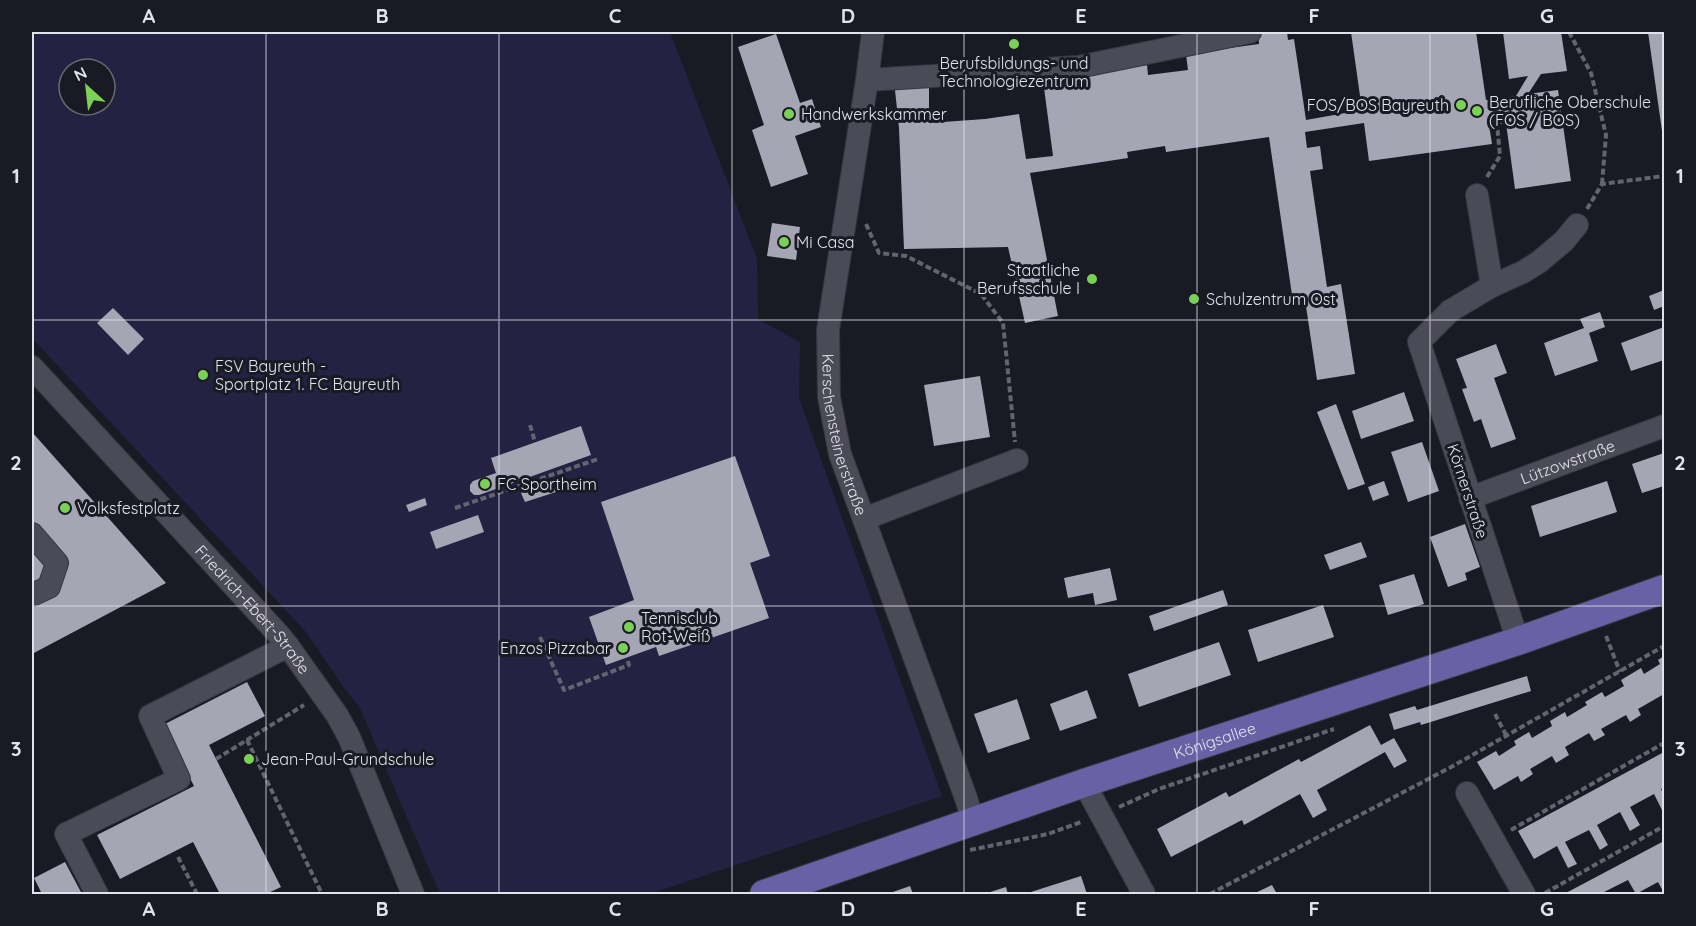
<svg xmlns="http://www.w3.org/2000/svg" width="1696" height="926" font-family="Quicksand,sans-serif">
	<style>
		.green { fill: #252142; fill-rule: evenodd }
		.building { fill: #a5a5b4 }
		.lines { fill: none; stroke-linecap: round; stroke-linejoin: round }
		.minor-casing { stroke: #36363e; stroke-width: 24 }
		.major-casing { stroke: #36363e; stroke-width: 30 }
		.path { stroke: #64646e; stroke-width: 4; stroke-dasharray: 6 3; stroke-linecap: butt }
		.minor { stroke: #4b4a57; stroke-width: 22 }
		.major { stroke: #6a60a6; stroke-width: 28 }
		.grid { fill: none; stroke: #e2e2ea; stroke-width: 1.5; stroke-opacity: 0.55 }
		.poi-dot { fill: #7bd155; stroke: #1a1a25; stroke-width: 2 }
		.labels { text-anchor: middle; dominant-baseline: central; stroke-width: 6; stroke-linejoin: round; paint-order: stroke }
		.poi-label { font-size: 16px; fill: #e2e2ea; stroke: #1a1a25; text-anchor: start }
		.street-label { font-size: 16px; fill: #e2e2ea; stroke: #1a1a25 }
		.neatline { fill: none; stroke: #e2e2ea; stroke-width: 2 }
		.grid-label { font-size: 20px; text-anchor: middle; font-weight: bold; fill: #e2e2ea }
	</style>
	<rect width="100%" height="100%" fill="#1a1a25"/>
	<path class="green" d="M32,32H670L757,259L758,319L800,342L799,398L942,796L650,894H440L359,706L344,688L306,632L32,338ZM69,69H105V105H69Z"/>
	<g class="building">
		<path d="M1258,32H1287L1288,40L1294,39L1306,120L1362,110L1351,32H1476L1486,100L1516,96L1528,76L1509,79L1503,32H1561L1567,71L1541,74L1528,94L1558,90L1571,181L1515,189L1506,123L1489,125L1492,144L1369,161L1364,123L1305,132L1307,148L1320,146L1323,169L1310,171L1327,287L1341,284L1355,374L1317,380L1304,293L1292,295L1269,137L1166,152L1165,146L1127,152L1128,158L1030,173L1058,316L1025,323L1008,247L904,249L899,128L895,90L929,86V123L985,119L1019,114L1026,159L1053,156L1043,80L1147,65L1148,75L1188,70L1186,54L1259,44Z"/>
		<path d="M1648,32H1664V138H1663Z"/>
		<path d="M776,34L800,103L812,99L821,127L795,136L808,174L771,187L752,130L764,125L738,47Z"/>
		<path d="M772,223L800,227L796,260L767,256Z"/>
		<path d="M1664,290V306L1654,310L1649,296Z"/>
		<path d="M113,308L144,339L128,355L97,323Z"/>
		<path d="M1600,312L1605,327L1589,333L1598,361L1555,376L1544,343L1584,328L1580,319Z"/>
		<path d="M1664,327V360L1631,371L1621,343Z"/>
		<path d="M1496,344L1507,373L1494,378L1516,439L1491,448L1481,419L1474,422L1462,389L1467,388L1456,359Z"/>
		<path d="M980,376L990,437L934,446L924,385Z"/>
		<path d="M1404,392L1414,421L1361,439L1352,411Z"/>
		<path d="M1336,404L1365,484L1348,490L1317,412Z"/>
		<path d="M581,426L591,455L479,495H474L470,491V485L473,481L496,473L491,458Z"/>
		<path d="M32,432L166,583L32,654Z"/>
		<path d="M1422,442L1439,491L1408,502L1391,452Z"/>
		<path d="M1664,453V486L1642,493L1632,464Z"/>
		<path d="M735,456L770,556L750,563L769,618L659,656L656,647L606,665L589,617L634,600L601,502Z"/>
		<path d="M1384,481L1389,495L1373,501L1368,487Z"/>
		<path d="M1607,481L1617,512L1540,537L1531,506Z"/>
		<path d="M552,482L556,492L525,502L521,493Z"/>
		<path d="M425,498L427,505L409,512L406,505Z"/>
		<path d="M478,515L484,532L436,549L430,532Z"/>
		<path d="M1465,524L1480,567L1465,573L1467,580L1448,587L1430,537Z"/>
		<path d="M1361,542L1367,557L1330,570L1324,555Z"/>
		<path d="M1110,568L1117,600L1095,605L1093,593L1068,598L1064,578Z"/>
		<path d="M1414,574L1424,604L1388,615L1379,585Z"/>
		<path d="M1223,590L1228,605L1154,631L1149,616Z"/>
		<path d="M1323,605L1334,637L1258,662L1248,630Z"/>
		<path d="M1219,642L1231,675L1139,707L1128,674Z"/>
		<path d="M1664,656V694L1638,709L1641,715L1630,722L1626,715L1601,729L1605,735L1594,741L1589,733L1565,747L1569,755L1556,763L1552,756L1530,769L1533,774L1521,782L1518,776L1494,790L1477,762L1496,751L1499,756L1516,745L1514,741L1529,732L1532,738L1552,726L1550,721L1565,712L1567,717L1587,705L1585,702L1602,692L1605,697L1624,686L1621,680L1641,668L1644,674L1660,664L1658,660Z"/>
		<path d="M1527,676L1531,691L1421,725L1420,722L1394,730L1389,714L1415,706L1417,710Z"/>
		<path d="M247,682L265,716L209,745L281,887L266,894H220L193,842L120,879L97,835L194,786L163,725Z"/>
		<path d="M1087,690L1097,718L1060,731L1050,704Z"/>
		<path d="M1017,699L1030,739L988,753L974,714Z"/>
		<path d="M1370,725L1381,745L1394,738L1407,761L1394,768L1385,752L1317,790L1327,810L1313,818L1300,794L1244,825L1242,820L1171,857L1157,829L1226,792L1229,797L1299,759L1301,762Z"/>
		<path d="M1664,752V788L1661,789L1664,796V814L1654,794L1630,807L1640,825L1630,831L1620,812L1597,825L1608,845L1600,850L1589,830L1565,842L1577,864L1568,868L1557,846L1534,859L1518,831Z"/>
		<path d="M1664,841V893L1658,882L1636,894L1628,880L1600,894H1564Z"/>
		<path d="M65,862L82,894H42L34,878Z"/>
		<path d="M1081,876L1087,894H1031V892Z"/>
		<path d="M1272,885L1277,894H1253Z"/>
		<path d="M910,886L913,894H894L893,892Z"/>
		<path d="M1006,887L1008,894H984Z"/>
	</g>
	<g class="lines">
		<defs>
			<g id="minor">
				<path id="s1" d="M873,32L867,80L828,330L829,397L840,454L966,798L973,821"/>
				<path d="M867,80L1078,67L1250,32"/>
				<path d="M1477,195L1492,286"/>
				<path id="s2" d="M32,367L280,636L288,646L337,715L349,737L413,894"/>
				<path id="s3" d="M1470,498L1664,426"/>
				<path d="M864,519L1017,460"/>
				<path d="M32,534L57,563L49,587L32,595"/>
				<path d="M1518,641L1419,342L1450,311L1492,286L1523,272L1539,262L1564,241L1577,225"/>
				<path d="M1084,783L1144,894"/>
				<path d="M1467,793L1524,894"/>
				<path d="M97,894L66,834L179,779L150,716L288,646"/>
			</g>
			<g id="major">
				<path id="s4" d="M764,894L1084,783L1518,641L1664,589"/>
			</g>
		</defs>
		<use href="#minor" class="minor-casing"/>
		<use href="#major" class="major-casing"/>
		<g class="path">
			<path d="M1569,32L1591,73L1606,135L1602,184"/>
			<path d="M1487,177L1500,156L1497,124"/>
			<path d="M1587,209L1602,184L1664,176"/>
			<path d="M866,224L879,253L906,256L981,294L1003,323L1015,442"/>
			<path d="M530,425L535,442"/>
			<path d="M455,508L598,459"/>
			<path d="M1606,636L1620,672"/>
			<path d="M540,637L564,690L629,665L627,658"/>
			<path d="M1495,714L1506,735"/>
			<path d="M247,740L322,894"/>
			<path d="M216,759L304,705"/>
			<path d="M1119,807L1159,789L1334,729"/>
			<path d="M1511,830L1664,743"/>
			<path d="M970,850L1048,834L1081,822"/>
			<path d="M178,857L197,894"/>
			<path d="M1545,893L1664,826"/>
			<path d="M1210,894L1453,766L1664,646"/>
		</g>
		<use href="#minor" class="minor"/>
		<use href="#major" class="major"/>
	</g>
	<path class="grid" d="M266,32V894M499,32V894M732,32V894M964,32V894M1197,32V894M1430,32V894M32,320H1664M32,606H1664"/>
	<g class="poi-dot">
		<circle cx="1014" cy="44" r="6"/>
		<circle cx="1461" cy="105" r="6"/>
		<circle cx="1477" cy="111" r="6"/>
		<circle cx="789" cy="114" r="6"/>
		<circle cx="784" cy="242" r="6"/>
		<circle cx="1092" cy="279" r="6"/>
		<circle cx="1194" cy="299" r="6"/>
		<circle cx="203" cy="375" r="6"/>
		<circle cx="485" cy="484" r="6"/>
		<circle cx="65" cy="508" r="6"/>
		<circle cx="629" cy="627" r="6"/>
		<circle cx="623" cy="648" r="6"/>
		<circle cx="249" cy="759" r="6"/>
	</g>
	<g class="labels">
		<g class="poi-label">
			<text x="1014" y="63" text-anchor="middle">Berufsbildungs- und<tspan x="1014" dy="18">Technologiezentrum</tspan></text>
			<text x="1489" y="102">Berufliche Oberschule<tspan x="1489" dy="18">(FOS / BOS)</tspan></text>
			<text x="1449" y="105" text-anchor="end">FOS/BOS Bayreuth</text>
			<text x="801" y="114">Handwerkskammer</text>
			<text x="796" y="242">Mi Casa</text>
			<text x="1080" y="270" text-anchor="end">Staatliche<tspan x="1080" dy="18">Berufsschule I</tspan></text>
			<text x="1206" y="299">Schulzentrum Ost</text>
			<text x="215" y="366">FSV Bayreuth -<tspan x="215" dy="18">Sportplatz 1. FC Bayreuth</tspan></text>
			<text x="497" y="484">FC Sportheim</text>
			<text x="77" y="508">Volksfestplatz</text>
			<text x="641" y="618">Tennisclub<tspan x="641" dy="18">Rot-Weiß</tspan></text>
			<text x="611" y="648" text-anchor="end">Enzos Pizzabar</text>
			<text x="261" y="759">Jean-Paul-Grundschule</text>
		</g>
		<g class="street-label">
			<text stroke="none"><textPath href="#s1" startOffset="408">Kerschensteinerstraße</textPath></text>
			<text stroke="none"><textPath href="#s3" startOffset="104">Lützowstraße</textPath></text>
			<text transform="translate(1468 491) rotate(72)">Körnerstraße</text>
			<text stroke="none"><textPath href="#s2" startOffset="328">Friedrich-Ebert-Straße</textPath></text>
			<text stroke="none"><textPath href="#s4" startOffset="476">Königsallee</textPath></text>
		</g>
	</g>
	<rect width="1696" height="926" fill="none" stroke="#1a1a25" stroke-width="66"/>
	<g transform="translate(87 87) rotate(333)"><circle r="28" fill="#1a1a25" stroke="#6a6a74" stroke-width="1.5"/>
	<path d="M0-4.5L10 22L0 15L-10 22Z" fill="#7bd155"/>
	<text y="-9" font-size="16" font-weight="bold" text-anchor="middle" fill="#e2e2ea">N</text>
	</g>
	<rect x="33" y="33" width="1630" height="860" class="neatline"/>
	<g class="grid-label">
		<text x="149" y="23">A</text>
		<text x="382" y="23">B</text>
		<text x="615" y="23">C</text>
		<text x="848" y="23">D</text>
		<text x="1081" y="23">E</text>
		<text x="1314" y="23">F</text>
		<text x="1547" y="23">G</text>
		<text x="16" y="183">1</text>
		<text x="1680" y="183">1</text>
		<text x="16" y="470">2</text>
		<text x="1680" y="470">2</text>
		<text x="16" y="756">3</text>
		<text x="1680" y="756">3</text>
		<text x="149" y="916">A</text>
		<text x="382" y="916">B</text>
		<text x="615" y="916">C</text>
		<text x="848" y="916">D</text>
		<text x="1081" y="916">E</text>
		<text x="1314" y="916">F</text>
		<text x="1547" y="916">G</text>
	</g>
</svg>
